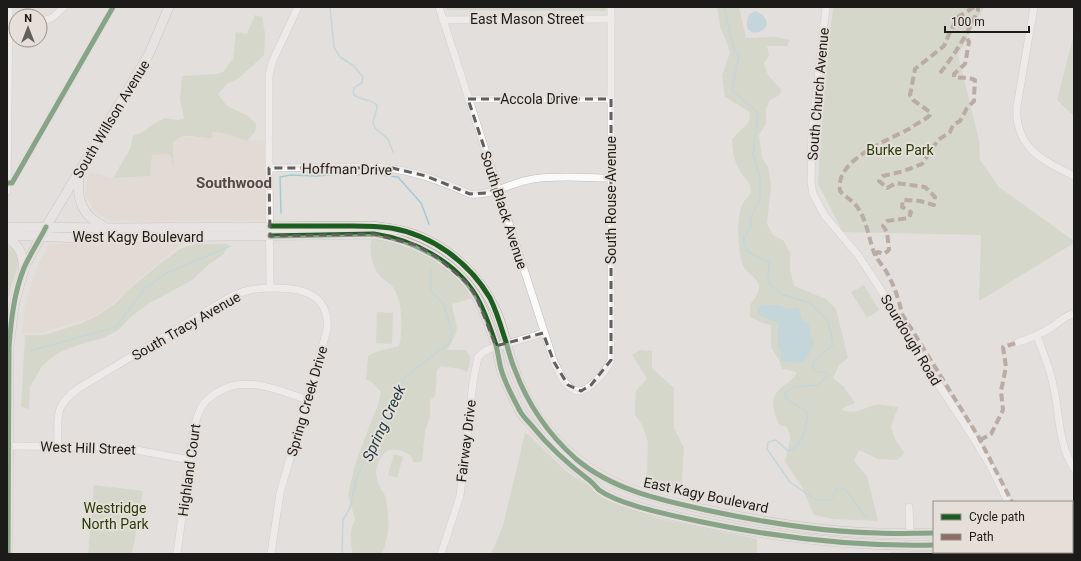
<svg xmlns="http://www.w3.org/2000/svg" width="1081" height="561" font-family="Roboto,sans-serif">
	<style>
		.commercial { fill: #e2d8cd }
		.green { fill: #c5cfb7 }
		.water { fill: #a1ccd6 }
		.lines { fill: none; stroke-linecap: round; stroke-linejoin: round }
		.stream { stroke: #a1ccd6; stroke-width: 1.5 }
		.minor-casing { stroke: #bfbdbb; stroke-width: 8 }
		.major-casing { stroke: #b3a6a8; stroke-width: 10 }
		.minor { stroke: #fbfafa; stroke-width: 7 }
		.major { stroke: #f0e9ea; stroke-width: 9 }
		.quiet { stroke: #8d6e63; stroke-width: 4; stroke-dasharray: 8 4; stroke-linecap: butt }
		.cycleway-casing { stroke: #e5ded9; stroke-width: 8 }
		.cycleway { stroke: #1b5e20; stroke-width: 5 }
		.marked { fill: none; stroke: #62605d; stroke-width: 3; stroke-dasharray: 8 5; stroke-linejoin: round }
		.labels { text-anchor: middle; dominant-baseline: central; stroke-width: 4; stroke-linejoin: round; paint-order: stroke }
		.street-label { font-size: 14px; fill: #1d1b19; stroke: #e5ded9 }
		.park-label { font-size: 14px; fill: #2a3d09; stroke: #e5ded9 }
		.neighbourhood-label { font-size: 15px; font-weight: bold; fill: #524c48; stroke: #e5ded9 }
		.water-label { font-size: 15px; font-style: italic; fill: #193840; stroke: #e5ded9 }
	</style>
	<rect width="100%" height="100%" fill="#e2dfdc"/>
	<g class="commercial">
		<path d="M212,132L227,134L247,141L267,140V216L263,220L110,221L94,211L85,194L87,181L90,172L113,178L152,155L169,154L171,158L174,167L173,143L181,137H197L203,139Z"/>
		<path d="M182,243L177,248L139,279L109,307L93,317L45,332L38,333H22L25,306L30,286L39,263L49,244Z"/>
	</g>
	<g class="green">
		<path d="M446,7H606V11L447,10Z"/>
		<path d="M717,7H739L746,38L775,37L790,40L787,46H767L769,55L764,64L768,75L782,90L778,96L770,100L766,109V124L759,135L762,158L768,167L771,185L767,224L773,235L784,241L790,253V269L794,286L826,299L836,309L848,358L839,365L833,378L844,387L855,403L841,409C854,416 863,408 875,405C882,404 891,407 898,407L891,427L895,439L904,453L898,460L878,459L859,450L854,461L867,476L878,521L833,519L814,515L801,485L785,462L790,440V435L787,427L779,425C774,412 768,398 781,388C787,383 793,379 797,373L790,370L782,369L779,360L771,347V325L763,323L750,317V305C754,299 759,294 759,286C758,277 747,274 744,267C737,254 736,215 743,203C745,199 749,196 751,193C750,180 748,183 741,173C735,164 732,151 732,139L749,122L750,112L725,97L722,75L730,53L727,43L720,27Z"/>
		<path d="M833,7H984L958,55L979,140L980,160L999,187L1074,241V243L979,301L981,235L843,232L818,184L824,87Z"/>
		<path d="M255,15L262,17L265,34L264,55L238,79L228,83L218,94L227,106L248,116L256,124L255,132L247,141L227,134L213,132L211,138C202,139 189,134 181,137C178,138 175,141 173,143L174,170L171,158L169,154L152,155L150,176L113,178L130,149L133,136L143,132L155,123L165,118L178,120L184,118L180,99L182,76L217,74L223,72L233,59L236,32L247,34Z"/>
		<path d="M1074,34V116L1057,100Z"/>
		<path d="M372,238L400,242L436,259L460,279L473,298L452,304C452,311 455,316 456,323C459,333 452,341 447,350H465L470,356L469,367L467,372L460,369L441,366L437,370L435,396L430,400V417L425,431L422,461L414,463C412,457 409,453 402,451C395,449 387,449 383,455C374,467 374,475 381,489C383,492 386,496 386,500C389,520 390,534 382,554H353C350,540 349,533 355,520L348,494L355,465L372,419L378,406L381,392L373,383L366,379L368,356L378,351L399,346C403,332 403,298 392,286C390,283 385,281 382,278C373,270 367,249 372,238Z"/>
		<path d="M195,244H228L224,254L208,265L192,280L148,304L132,316L117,331L103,338L81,344L58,353L42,366L30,387L29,409L21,407L25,335H45L82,323L97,316L116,303L127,291L162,262L180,249Z"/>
		<path d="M7,246L16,249L19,263L8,298L7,312Z"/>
		<path d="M864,285L879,310L867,318L851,292Z"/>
		<path d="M377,312L393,313L392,344L376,343Z"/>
		<path d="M640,350L652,351V368L674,388V428L684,448L681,495L650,484L646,475L647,471L648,443L643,426L635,415V408L636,391L647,378L632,355Z"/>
		<path d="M525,433L530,436L566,471L605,498L656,518L757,539V554H491L503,526Z"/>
		<path d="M394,454L403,457L397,478L388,475Z"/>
		<path d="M94,485L143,491L132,554H88Z"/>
		<path d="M934,550V552H949V554H890V552Z"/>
	</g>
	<g class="water">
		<path d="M756,11C785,26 746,44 747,23C748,19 748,17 749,14Z"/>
		<path d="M765,305H780L786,309L798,307C801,312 800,316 803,321L807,322C811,329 810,336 814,344L807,358L802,363L780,361C783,354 781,351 777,345L778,334V323L758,315V307Z"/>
	</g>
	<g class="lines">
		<g class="stream">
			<path d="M330,7L334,47L340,57L354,66L363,77L362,83C356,86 352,87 354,95C361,100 370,99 377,105V108L373,122L375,128L388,139L393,152"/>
			<path d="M724,7L734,49L739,56L732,90L758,113L753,154L760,178V200L751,216V226L743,240L748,252L769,262L768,282L781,294L810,303L828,321L833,345L819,356L812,366L817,372H826L827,376L818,385L794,387L785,393L786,398L808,413C805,428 804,446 788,451L776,440L768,442L767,449L790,482L816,500H831L837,488L845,489L866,517"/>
			<path d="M281,213L280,177L291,175L316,176L339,174L358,175L371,174L398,177L421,203L429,224"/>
			<path d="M30,351L116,327L145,288L167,273L230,246"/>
			<path d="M342,554L343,520L350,508L356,480L376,433L405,377L449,343L452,331L443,303L431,291V269"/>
		</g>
		<defs>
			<g id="minor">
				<path d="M439,7L554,362C559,371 564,386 574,390C587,396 607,370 611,360V7"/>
				<path d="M826,7L812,133L811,182L813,194L825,216L858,255L883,293L921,358L973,437L991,467L1008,502"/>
				<path d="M1034,7L1017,106C1014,147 1042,160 1074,176"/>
				<path d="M443,20L611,19"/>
				<path d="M40,22L52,18L64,7"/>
				<path d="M468,99H611"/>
				<path d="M269,168L377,167C412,170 439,180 470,194C492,196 512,182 533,179C559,175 586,178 611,178"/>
				<path d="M7,191L9,7"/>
				<path d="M270,288L269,168V75L273,60L298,7"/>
				<path d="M1037,336C1043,353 1051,370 1054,389C1060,417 1058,443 1074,469"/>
				<path d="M1016,343C1029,339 1041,334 1052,327C1059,323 1066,314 1074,314"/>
				<path d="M9,446L120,447L190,460"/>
				<path d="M58,446C58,418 53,406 79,388L227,299C234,295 242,292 250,290C258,288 267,288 275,288C304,288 330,295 327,330L280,493L271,554"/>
				<path d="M909,507L910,533"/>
				<path d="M1024,552V554"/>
				<path d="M177,554L193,435C195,425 196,416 201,408C204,402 210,397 216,393C245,374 278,390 308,400"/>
				<path d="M441,554L460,496L473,382L478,357L485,351L496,346L507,344L543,333"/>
			</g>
			<g id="major">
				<path d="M79,175C76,200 82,216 105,227"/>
				<path d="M7,227L113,228L372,226C386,228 400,229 413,234C449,247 480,275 496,311C504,329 507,349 514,368C526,403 548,435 577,459C615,490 661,500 707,510C763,522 820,532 878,533C896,534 915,533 934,533"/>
				<path d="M7,235L82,238L374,234C413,240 455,261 476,296C485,311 490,328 496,345C498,353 499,361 501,369C505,383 513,398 520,411C523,417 529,422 533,427C550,448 568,464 589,480C593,483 596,487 599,490C617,503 657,512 679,517C763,536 848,547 934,545"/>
				<path d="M7,238C20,245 23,256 24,270"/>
				<path d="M1072,533H1074"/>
				<path d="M1072,545H1074"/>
				<path d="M8,554L9,347L14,306L21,279L25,266L46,227L149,54L169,7"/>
			</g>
		</defs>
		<use href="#minor" class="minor-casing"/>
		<use href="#major" class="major-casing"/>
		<use href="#minor" class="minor"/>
		<use href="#major" class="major"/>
		<g class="quiet">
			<path d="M974,7L958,17L950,32L944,46L915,69L910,95L913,100L930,112V115C924,121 915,124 909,129C888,140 844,157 840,182C839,185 840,189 840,191C844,196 850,199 854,203C867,217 868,238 875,255C878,261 884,267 887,273C894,285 899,300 902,314L978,436L1012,502"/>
			<path d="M940,73C956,53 968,33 978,10V7"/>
			<path d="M875,255L878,252L884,254L889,250L887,232L883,226L887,221L909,218L911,212L902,207L903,200L920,201L934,205L935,197L925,187L896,183L887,188L879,181L883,176L904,171L922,164L938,140L950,132L953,125L960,121L967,108L974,101V97L975,80C967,76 963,79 954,77V74L965,64L969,42L966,36"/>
			<path d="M980,440L991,434L1003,410L1001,391L1006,367L1003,347L1016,343"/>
		</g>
		<defs>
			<g id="cycleway">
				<path d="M7,183H12L113,7"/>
				<path d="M270,226C291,226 313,226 334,226C353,226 372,225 391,228C432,235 469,262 490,298C496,310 500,323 504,336C508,347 510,359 515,370C528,405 548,434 576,459C613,490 660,500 706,510C762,522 820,532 878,533C896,534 915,533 934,533"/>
				<path d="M270,236L374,234C413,240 455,261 476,296C485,311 490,328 496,345C498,353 499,361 501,369C505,383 513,398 520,411C523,417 529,422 533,427C550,448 568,464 589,480C593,483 596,487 599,490C617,503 657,512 679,517C763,536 848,547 934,545"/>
				<path d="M8,554L9,347C11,320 14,293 24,268C30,254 39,241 46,227"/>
			</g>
		</defs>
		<use href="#cycleway" class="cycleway-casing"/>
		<use href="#cycleway" class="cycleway"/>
	</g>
	<path d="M0 0H1081V561H0ZM468,99H611V360L591,385L581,391L568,385L554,362L543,333L496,346L476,296L466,282L438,258L416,245L374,234L270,236L269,168H392L426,176L470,194L486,193L498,189Z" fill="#e2dfdc" fill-opacity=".55" fill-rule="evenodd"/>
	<path class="marked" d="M468,99H611V360L591,385L581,391L568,385L554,362L543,333L496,346L476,296L466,282L438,258L416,245L374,234L270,236L269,168H392L426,176L470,194L486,193L498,189Z"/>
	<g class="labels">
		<g class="street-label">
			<text x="527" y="19">East Mason Street</text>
			<text transform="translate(818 94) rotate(-85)">South Church Avenue</text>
			<text x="539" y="99">Accola Drive</text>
			<text transform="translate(111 119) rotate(-59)">South Willson Avenue</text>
			<text transform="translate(347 169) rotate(1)">Hoffman Drive</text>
			<text transform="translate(611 200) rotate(-90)">South Rouse Avenue</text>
			<text transform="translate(504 210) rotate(72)">South Black Avenue</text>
			<text x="138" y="237">West Kagy Boulevard</text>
			<text transform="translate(186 326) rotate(-30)">South Tracy Avenue</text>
			<text transform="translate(911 340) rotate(59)">Sourdough Road</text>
			<text transform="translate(307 401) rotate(-74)">Spring Creek Drive</text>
			<text transform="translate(466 441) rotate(-83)">Fairway Drive</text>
			<text transform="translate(88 448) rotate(2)">West Hill Street</text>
			<text transform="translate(189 470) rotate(-82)">Highland Court</text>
			<text transform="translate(706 495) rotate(12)">East Kagy Boulevard</text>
		</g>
		<g class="park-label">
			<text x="900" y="150">Burke Park</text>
			<text x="115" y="508">Westridge<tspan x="115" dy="16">North Park</tspan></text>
		</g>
		<g class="neighbourhood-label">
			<text x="234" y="183">Southwood</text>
		</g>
		<g class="water-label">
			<text transform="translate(384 423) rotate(-65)">Spring Creek</text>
		</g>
	</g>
	<rect width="1081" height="561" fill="none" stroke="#1d1b19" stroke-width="16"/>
	<rect x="933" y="501" width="140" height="52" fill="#e5ded9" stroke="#95908c"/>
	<rect x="941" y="514" width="20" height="6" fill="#1b5e20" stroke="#95908c"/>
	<text x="969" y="521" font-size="12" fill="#1d1b19">Cycle path</text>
	<rect x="941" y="534" width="20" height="6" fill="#8d6e63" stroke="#95908c"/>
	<text x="969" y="541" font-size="12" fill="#1d1b19">Path</text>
	<g transform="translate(28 28)"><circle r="19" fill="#e5ded9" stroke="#95908c"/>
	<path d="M0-3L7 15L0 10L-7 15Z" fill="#62605d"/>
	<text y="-6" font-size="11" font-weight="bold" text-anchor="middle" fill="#1d1b19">N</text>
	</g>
	<path d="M945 26v6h84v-6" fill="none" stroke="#1d1b19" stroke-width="2"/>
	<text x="951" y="26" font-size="12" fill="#1d1b19" stroke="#e5ded9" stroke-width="3" paint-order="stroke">100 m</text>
</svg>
